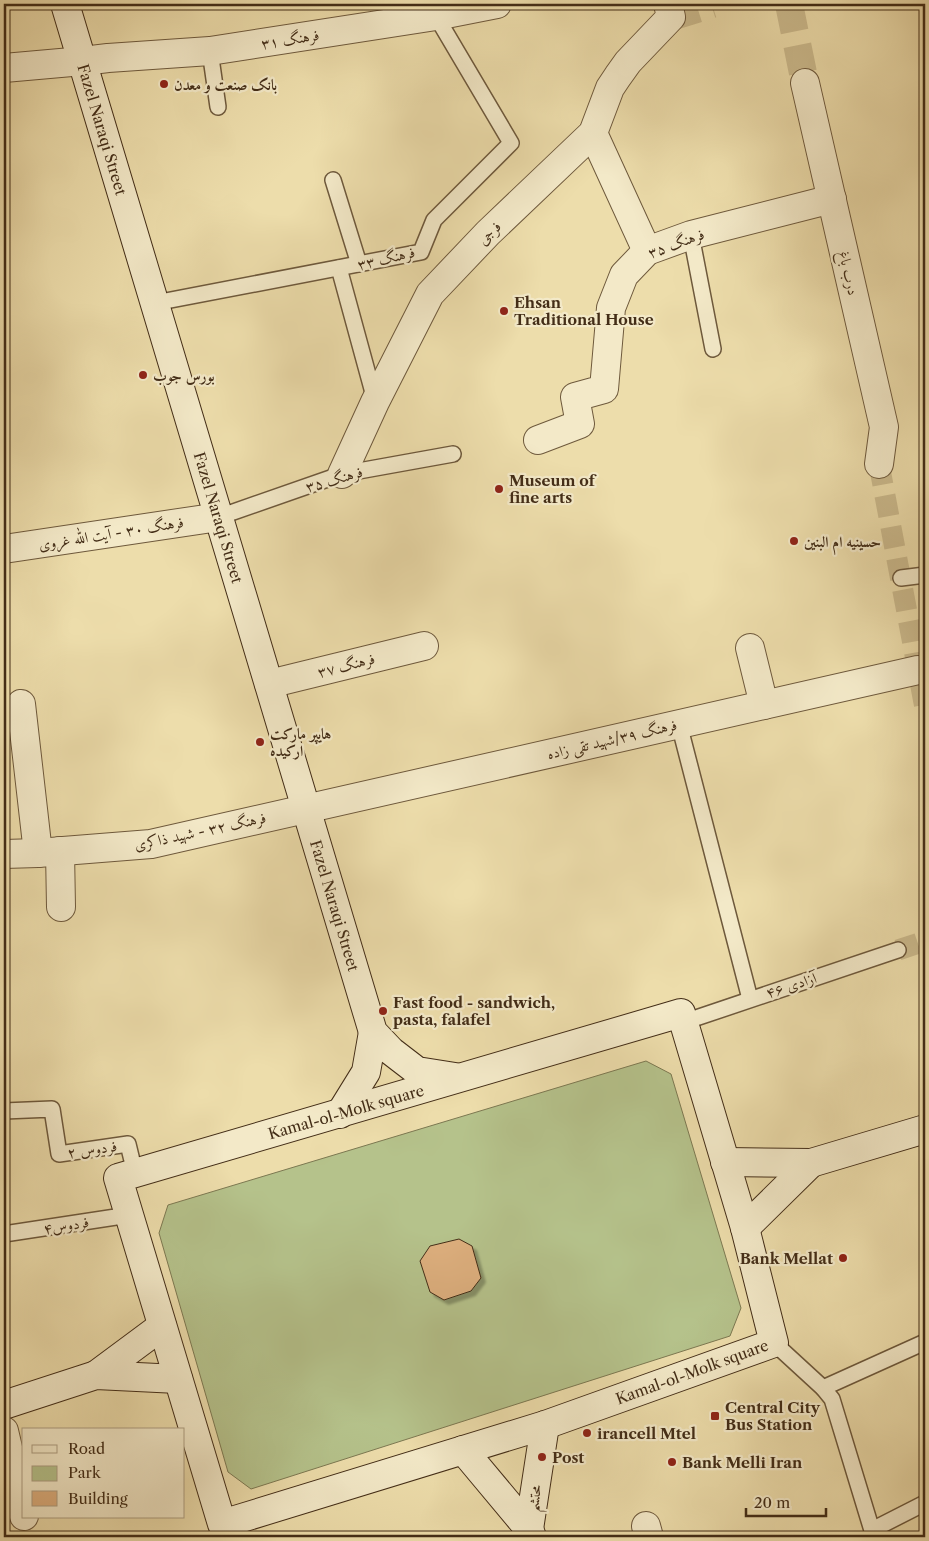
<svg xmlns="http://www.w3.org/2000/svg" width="929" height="1541" font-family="'Libre Caslon Text',Amiri,serif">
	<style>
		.green { fill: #b5c28b; stroke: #7c7851 }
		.building { fill: #ddaf7e; stroke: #432d17; filter: url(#shadow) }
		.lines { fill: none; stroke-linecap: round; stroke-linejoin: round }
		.pedestrian-tunnel { stroke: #cbba8d; stroke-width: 21; stroke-dasharray: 21 11; stroke-linecap: butt }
		.minor-tunnel { stroke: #cbba8d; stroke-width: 28; stroke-dasharray: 28 14; stroke-linecap: butt }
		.service-casing { stroke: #6e593c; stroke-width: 18 }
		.minor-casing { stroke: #6e593c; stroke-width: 30 }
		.secondary-casing { stroke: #432d17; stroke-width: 30 }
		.service { stroke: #f3e9c8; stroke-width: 15 }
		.minor { stroke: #f3e9c8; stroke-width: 28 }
		.secondary { stroke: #f3e9c8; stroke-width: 28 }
		.poi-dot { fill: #8f2418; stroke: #f3e9c8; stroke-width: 2 }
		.labels { text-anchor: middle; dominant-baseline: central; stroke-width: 4.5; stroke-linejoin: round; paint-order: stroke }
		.street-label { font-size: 15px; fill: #432d17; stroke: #f3e9c8 }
		.poi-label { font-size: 15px; font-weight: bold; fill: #432d17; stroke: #f3e9c8; text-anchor: start }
	</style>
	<defs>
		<filter id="shadow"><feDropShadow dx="4.5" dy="4.5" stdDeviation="1" flood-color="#0004"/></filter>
	</defs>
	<rect width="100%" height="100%" fill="#edddab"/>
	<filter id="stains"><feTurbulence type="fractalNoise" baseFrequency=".004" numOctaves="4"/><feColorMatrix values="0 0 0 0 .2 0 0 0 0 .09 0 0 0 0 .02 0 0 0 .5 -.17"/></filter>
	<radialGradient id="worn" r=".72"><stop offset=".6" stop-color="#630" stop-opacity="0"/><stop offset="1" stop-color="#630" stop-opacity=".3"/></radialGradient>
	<path class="green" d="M646,1061L671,1074L741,1308L730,1336L251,1489L228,1472L159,1233L168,1205Z"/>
	<path class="building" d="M459,1239L472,1246L481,1278L471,1291L444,1300L430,1292L420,1261L430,1246Z"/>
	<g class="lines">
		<g class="pedestrian-tunnel">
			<path d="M879,464L925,708"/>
			<path d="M898,950L925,941"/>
		</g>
		<g class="minor-tunnel">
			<path d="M789,4L805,83"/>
			<path d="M671,17L712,4"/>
		</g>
		<defs>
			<g id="service">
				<path d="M210,51L218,107"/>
				<path d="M333,180L359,264"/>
				<path d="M691,235L713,349"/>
				<path d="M339,268L375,400"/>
				<path d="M155,303L421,252L434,220L511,143L436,16"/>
				<path d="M219,517L342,474L453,454"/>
				<path d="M901,578L925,575"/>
				<path d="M679,724L750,999"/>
				<path d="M684,1022L898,950"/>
				<path d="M4,1111L52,1109L59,1154L128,1144L135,1173"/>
				<path d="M4,1234L129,1215"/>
				<path d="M774,1343L823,1388L832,1399L874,1537"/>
				<path d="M823,1388L925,1342"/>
				<path d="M872,1530L925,1503"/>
			</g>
			<g id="minor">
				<path d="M4,68L83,61L108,58L210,51L436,16L497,4"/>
				<path d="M805,83L884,427L879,464"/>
				<path d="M593,133L647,251"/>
				<path d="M538,440L580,424L575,397L604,389L611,308L624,275L647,251L691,235L832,199"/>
				<path d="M342,474L375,402L430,294L488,233L593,133L610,88L618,76L628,62L671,17L668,4"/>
				<path d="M4,549L219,517"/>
				<path d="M750,648L764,705"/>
				<path d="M269,684L424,646"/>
				<path d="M21,704L38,853"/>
				<path d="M60,851L61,907"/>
				<path d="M4,854L38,853L151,844L918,670"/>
				<path d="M4,1431L24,1516"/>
				<path d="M646,1526L649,1537"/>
			</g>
			<g id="secondary">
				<path id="s1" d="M65,4L373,1032L391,1051L417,1071L455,1077"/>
				<path d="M681,1013L745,1228L774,1343L545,1425L222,1524L118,1178Z"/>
				<path d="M340,1114L366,1072L373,1032"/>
				<path d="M725,1162L811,1163L925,1129"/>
				<path d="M745,1228L811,1163"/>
				<path d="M96,1375L162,1326"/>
				<path d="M4,1405L96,1375L178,1379"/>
				<path d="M463,1450L529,1529L532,1537"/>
				<path d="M529,1529L545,1425"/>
			</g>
		</defs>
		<use href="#service" class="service-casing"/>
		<use href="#minor" class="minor-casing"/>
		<use href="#secondary" class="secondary-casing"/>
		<use href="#service" class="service"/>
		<use href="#minor" class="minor"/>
		<use href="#secondary" class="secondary"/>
	</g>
	<g class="poi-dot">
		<circle cx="164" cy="84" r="5"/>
		<circle cx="504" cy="311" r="5"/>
		<circle cx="143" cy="375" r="5"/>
		<circle cx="499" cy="489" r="5"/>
		<circle cx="794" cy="541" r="5"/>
		<circle cx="260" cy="742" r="5"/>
		<circle cx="383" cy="1011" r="5"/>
		<circle cx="843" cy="1258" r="5"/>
		<rect x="710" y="1411" width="10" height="10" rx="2.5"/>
		<circle cx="587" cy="1433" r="5"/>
		<circle cx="542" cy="1457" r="5"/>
		<circle cx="672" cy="1462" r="5"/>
	</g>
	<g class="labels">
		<g class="street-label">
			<text transform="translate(290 39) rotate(-9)">فرهنگ ۳۱</text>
			<text stroke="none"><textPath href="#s1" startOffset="131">Fazel Naraqi Street</textPath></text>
			<text transform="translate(489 233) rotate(-45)">فرجی</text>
			<text transform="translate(676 243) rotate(-20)">فرهنگ ۳۵</text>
			<text transform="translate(386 258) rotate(-13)">فرهنگ ۳۳</text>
			<text transform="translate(849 273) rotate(77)">درب باغ</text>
			<text transform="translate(334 479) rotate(-16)">فرهنگ ۳۵</text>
			<text stroke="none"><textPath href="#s1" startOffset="536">Fazel Naraqi Street</textPath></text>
			<text transform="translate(111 533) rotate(-9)">فرهنگ ۳۰ - آیت الله غروی</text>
			<text transform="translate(346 665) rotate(-14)">فرهنگ ۳۷</text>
			<text transform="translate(612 739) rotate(-13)">فرهنگ ۳۹/شهید تقی زاده</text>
			<text transform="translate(200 831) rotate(-12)">فرهنگ ۳۲ - شهید ذاکری</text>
			<text stroke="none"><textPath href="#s1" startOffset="941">Fazel Naraqi Street</textPath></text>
			<text transform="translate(791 985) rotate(-18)">آزادی ۴۶</text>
			<text transform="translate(346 1112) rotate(-16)">Kamal-ol-Molk square</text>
			<text transform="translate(92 1149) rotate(-8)">فردوس ۲</text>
			<text transform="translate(66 1225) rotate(-9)">فردوس۴</text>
			<text transform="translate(692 1372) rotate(-20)">Kamal-ol-Molk square</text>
			<text transform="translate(534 1498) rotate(-81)">محتشم</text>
		</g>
		<g class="poi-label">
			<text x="174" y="84">بانک صنعت و معدن</text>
			<text x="514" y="302">Ehsan<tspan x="514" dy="17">Traditional House</tspan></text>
			<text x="153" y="375">بورس جوب</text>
			<text x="509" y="480">Museum of<tspan x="509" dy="17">fine arts</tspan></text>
			<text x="804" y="541">حسینیه ام البنین</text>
			<text x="270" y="733">هایپر مارکت<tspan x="270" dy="17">ارکیده</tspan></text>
			<text x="393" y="1002">Fast food - sandwich,<tspan x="393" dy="17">pasta, falafel</tspan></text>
			<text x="833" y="1258" text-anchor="end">Bank Mellat</text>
			<text x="725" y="1407">Central City<tspan x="725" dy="17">Bus Station</tspan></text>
			<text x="597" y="1433">irancell Mtel</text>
			<text x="552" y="1457">Post</text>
			<text x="682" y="1462">Bank Melli Iran</text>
		</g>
	</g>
	<rect width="929" height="1541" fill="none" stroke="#edddab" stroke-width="20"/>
	<rect x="5" y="5" width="919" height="1531" fill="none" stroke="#432d17" stroke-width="2.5"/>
	<rect x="10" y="10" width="909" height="1521" fill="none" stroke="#432d17"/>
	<rect x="22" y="1428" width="162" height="90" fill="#f3e9c8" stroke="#ad9e81"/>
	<rect x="32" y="1445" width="25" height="8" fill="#f3e9c8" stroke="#ad9e81"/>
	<text x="68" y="1454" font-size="15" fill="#432d17">Road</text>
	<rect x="32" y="1466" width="25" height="15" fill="#b5c28b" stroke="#ad9e81"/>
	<text x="68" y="1478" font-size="15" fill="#432d17">Park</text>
	<rect x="32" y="1491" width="25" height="15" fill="#ddaf7e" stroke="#ad9e81"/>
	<text x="68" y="1504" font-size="15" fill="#432d17">Building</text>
	<path d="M746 1508v8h80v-8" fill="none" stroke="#432d17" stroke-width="2.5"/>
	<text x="754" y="1508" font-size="15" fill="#432d17" stroke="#f3e9c8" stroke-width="4" paint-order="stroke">20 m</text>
	<rect width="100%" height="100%" filter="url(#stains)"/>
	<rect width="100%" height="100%" fill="url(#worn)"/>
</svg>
